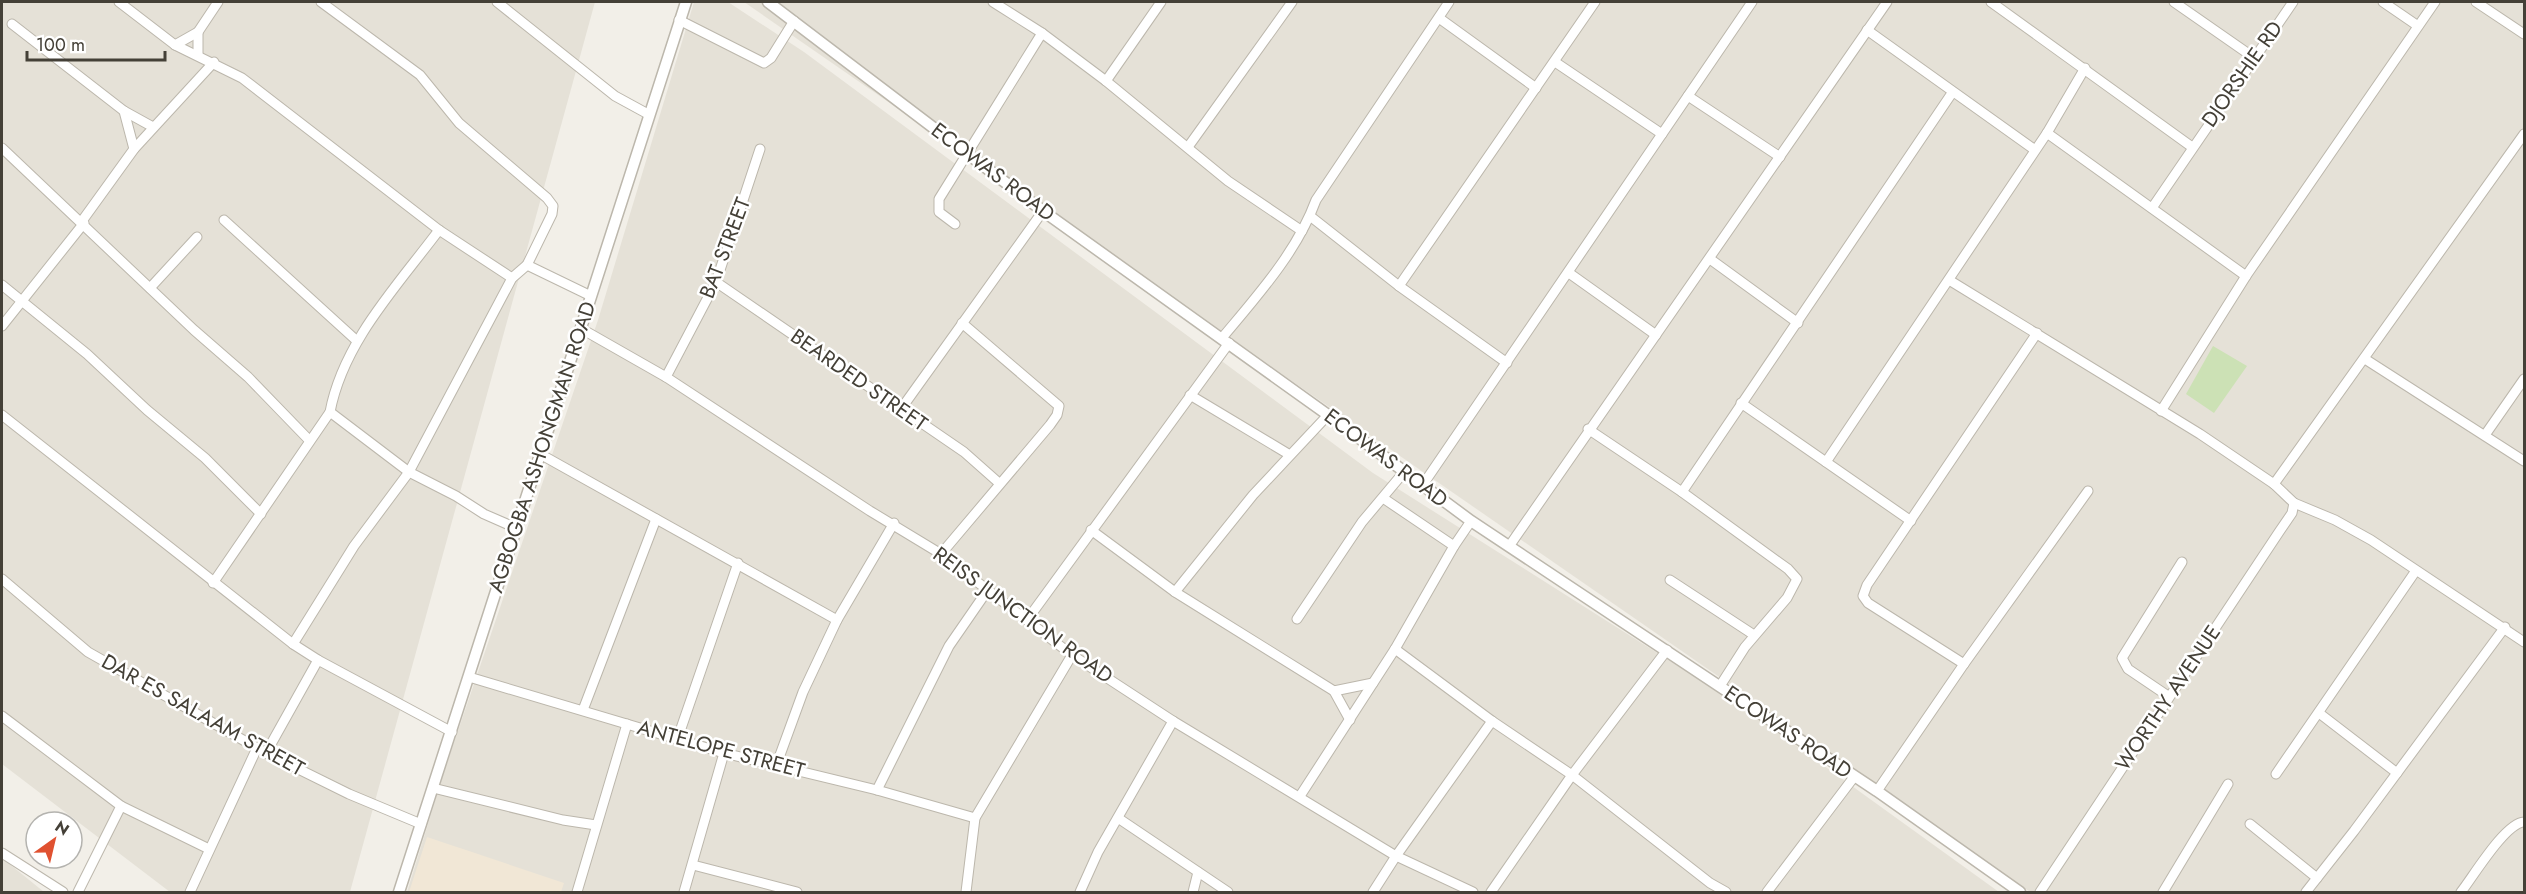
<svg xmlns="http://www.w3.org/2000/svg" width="2526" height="894" font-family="Jost,sans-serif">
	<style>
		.residential { fill: #e5e1d7 }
		.commercial { fill: #f1e7d6 }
		.green { fill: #cce1b5 }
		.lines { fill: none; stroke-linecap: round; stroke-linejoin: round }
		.minor-casing { stroke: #bcb7ac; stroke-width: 11 }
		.tertiary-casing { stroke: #bcb7ac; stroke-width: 13 }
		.minor { stroke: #fff; stroke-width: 9 }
		.tertiary { stroke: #fff; stroke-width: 10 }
		.labels { text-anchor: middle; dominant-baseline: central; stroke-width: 5; stroke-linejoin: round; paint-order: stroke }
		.street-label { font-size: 21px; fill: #444037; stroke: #fff }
	</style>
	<rect width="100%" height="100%" fill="#f2efe8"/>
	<g class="residential">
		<path d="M2,2H595L350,892H170L2,764Z"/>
		<path d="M694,2H728L804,52L1373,473L1741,706L1999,892H407L444,772L598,320Z"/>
		<path d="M744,2H2524V892H2030Z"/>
		<path d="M2,858L44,892H2Z"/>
	</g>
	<path class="commercial" d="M427,837L564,883L561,892H409Z"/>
	<path class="green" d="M2213,346L2247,366L2214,413L2186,394Z"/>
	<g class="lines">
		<defs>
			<g id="minor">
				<path d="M119,2L175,45L242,78L439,230L512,278"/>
				<path d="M497,2L615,96L648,114"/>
				<path d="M993,2L1042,33L1106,81L1228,181L1302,231"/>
				<path d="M1991,2L2192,147"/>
				<path d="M2174,2L2253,57"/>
				<path d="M2383,2L2418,26"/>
				<path d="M2476,2L2524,34"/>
				<path d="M1439,18L1536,88"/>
				<path d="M679,20L764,63L771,58L794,21"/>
				<path d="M12,24L124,111L153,127"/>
				<path d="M1867,30L2035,150"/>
				<path d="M198,32V55"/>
				<path d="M175,45L198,32L218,2"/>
				<path d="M1555,62L1662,134"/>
				<path d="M1106,81L1161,2"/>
				<path d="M1688,96L1780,157"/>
				<path d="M124,111L134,149"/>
				<path d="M2047,133L2246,276"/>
				<path d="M1188,147L1292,2"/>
				<path d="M2,148L194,330L248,377L309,440"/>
				<path d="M2152,208L2293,2"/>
				<path d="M1310,216L1399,286L1507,363"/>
				<path d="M224,220L357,341"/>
				<path d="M82,221L134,149L214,62"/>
				<path d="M955,224L939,212V199L1042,33"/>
				<path d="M1710,259L1798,323"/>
				<path d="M527,265L591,296"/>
				<path d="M1569,273L1656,335"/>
				<path d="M1949,280L2200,434L2274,484L2294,503L2335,520L2371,540L2524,642"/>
				<path d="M716,282L964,452L999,483"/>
				<path d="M2,285L87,354L147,410L205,458L261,514"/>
				<path d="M1399,286L1595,2"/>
				<path d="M150,288L197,237"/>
				<path d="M2,326L84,223"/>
				<path d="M580,328L666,377L870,511L941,554L1072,655L1173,721L1396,856L1473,892"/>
				<path d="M1222,338C1257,296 1297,252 1316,200L1449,2"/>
				<path d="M2365,359L2524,461"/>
				<path d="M666,377L716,282L760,149"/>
				<path d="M1190,395L1290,455"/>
				<path d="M1741,403L1911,521"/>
				<path d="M901,409L1043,211"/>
				<path d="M2161,411L2246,276L2435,2"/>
				<path d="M330,412L409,472L456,496L484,514L516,528"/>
				<path d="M2,415L293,644L318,660L452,732"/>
				<path d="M1588,429L1682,492L1788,569L1797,579L1787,598L1745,647L1720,686"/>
				<path d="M2485,435L2524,379"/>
				<path d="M540,454L837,620"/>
				<path d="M1826,462L2047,133L2085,68"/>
				<path d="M2274,484L2524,134"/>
				<path d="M1422,486L1752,2"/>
				<path d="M1682,492L1952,93"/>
				<path d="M1383,498L1454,546"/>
				<path d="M1091,530L1175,592L1334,691L1350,720"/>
				<path d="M1510,545L1887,2"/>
				<path d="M941,554L1050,425L1057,415L1059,406L962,323"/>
				<path d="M2,579L88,652L266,753L349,794L421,824"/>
				<path d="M1670,580L1754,635"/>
				<path d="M213,583L330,412C343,342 398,285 439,230"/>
				<path d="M1175,592L1253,495L1328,415"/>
				<path d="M1297,619L1362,522L1404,472"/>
				<path d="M1027,620L1229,343"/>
				<path d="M293,644L354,546L409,472L512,278L527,265L552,214L553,206L547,198L459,123L420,75L321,2"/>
				<path d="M1395,649L1492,721L1572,775L1710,883L1726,892"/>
				<path d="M1964,664L1868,603L1863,596L1867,585L2037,333"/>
				<path d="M469,677L724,753L877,790L975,818"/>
				<path d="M1334,691L1373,683"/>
				<path d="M2168,696L2128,669L2122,658L2182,562"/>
				<path d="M583,710L656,519"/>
				<path d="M2319,713L2397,773"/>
				<path d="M2,716L121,806L209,849"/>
				<path d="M677,740L738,563"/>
				<path d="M266,753L318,660"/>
				<path d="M776,766L803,692L837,620L894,523"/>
				<path d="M2276,774L2415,572"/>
				<path d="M433,788L563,820L596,825"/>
				<path d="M877,790L949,646L987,591"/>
				<path d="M1877,791L1964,664L2088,491"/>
				<path d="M1300,796L1395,649L1454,546L1471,521"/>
				<path d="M1118,818L1228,892"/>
				<path d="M2250,824L2317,878"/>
				<path d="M2,853L63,892"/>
				<path d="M693,865L797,892"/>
				<path d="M78,892L121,806"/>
				<path d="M190,892L257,748"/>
				<path d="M577,892L627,724"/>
				<path d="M684,892L724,753"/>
				<path d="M966,892L975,818L1072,655"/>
				<path d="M1080,892L1098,852L1173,721"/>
				<path d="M1193,892L1198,872"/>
				<path d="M1373,892L1396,856L1492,721"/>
				<path d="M1491,892L1572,775L1667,650"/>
				<path d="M1767,892L1854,777"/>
				<path d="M2040,892L2279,532L2292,513L2294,503"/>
				<path d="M2163,892L2228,784"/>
				<path d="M2306,892L2354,831L2505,627"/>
				<path d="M2461,892C2473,877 2505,823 2524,822"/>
			</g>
			<g id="tertiary">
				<path d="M768,2L1043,211L1328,415L1471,521L1877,791L2020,892"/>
				<path d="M399,892L686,2"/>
			</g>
		</defs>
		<use href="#minor" class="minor-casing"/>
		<use href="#tertiary" class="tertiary-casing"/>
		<use href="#minor" class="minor"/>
		<use href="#tertiary" class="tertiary"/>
	</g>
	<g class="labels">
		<g class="street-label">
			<text transform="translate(2242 74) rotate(-55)">DJORSHIE RD</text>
			<text transform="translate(993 172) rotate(37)">ECOWAS ROAD</text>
			<text transform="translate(725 248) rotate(-69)">BAT STREET</text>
			<text transform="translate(859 380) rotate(35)">BEARDED STREET</text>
			<text transform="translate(542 447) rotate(-72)">AGBOGBA ASHONGMAN ROAD</text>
			<text transform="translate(1386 458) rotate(37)">ECOWAS ROAD</text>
			<text transform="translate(1023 615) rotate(36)">REISS JUNCTION ROAD</text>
			<text transform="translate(2168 698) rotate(-56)">WORTHY AVENUE</text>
			<text transform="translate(203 715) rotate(29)">DAR ES SALAAM STREET</text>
			<text transform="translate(1788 732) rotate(34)">ECOWAS ROAD</text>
			<text transform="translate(721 749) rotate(15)">ANTELOPE STREET</text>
		</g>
	</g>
	<rect width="2526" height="894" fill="none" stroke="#444037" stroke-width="6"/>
	<g transform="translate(54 840) rotate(34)"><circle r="28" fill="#ffffff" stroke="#b4b3af" stroke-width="1.5"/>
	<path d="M0-4.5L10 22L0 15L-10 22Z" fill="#e05130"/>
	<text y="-9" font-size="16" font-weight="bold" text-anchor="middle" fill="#444037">N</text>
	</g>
	<path d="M27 51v9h138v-9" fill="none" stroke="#444037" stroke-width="3"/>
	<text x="36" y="51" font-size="18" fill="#444037" stroke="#ffffff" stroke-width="4.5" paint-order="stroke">100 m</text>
</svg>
